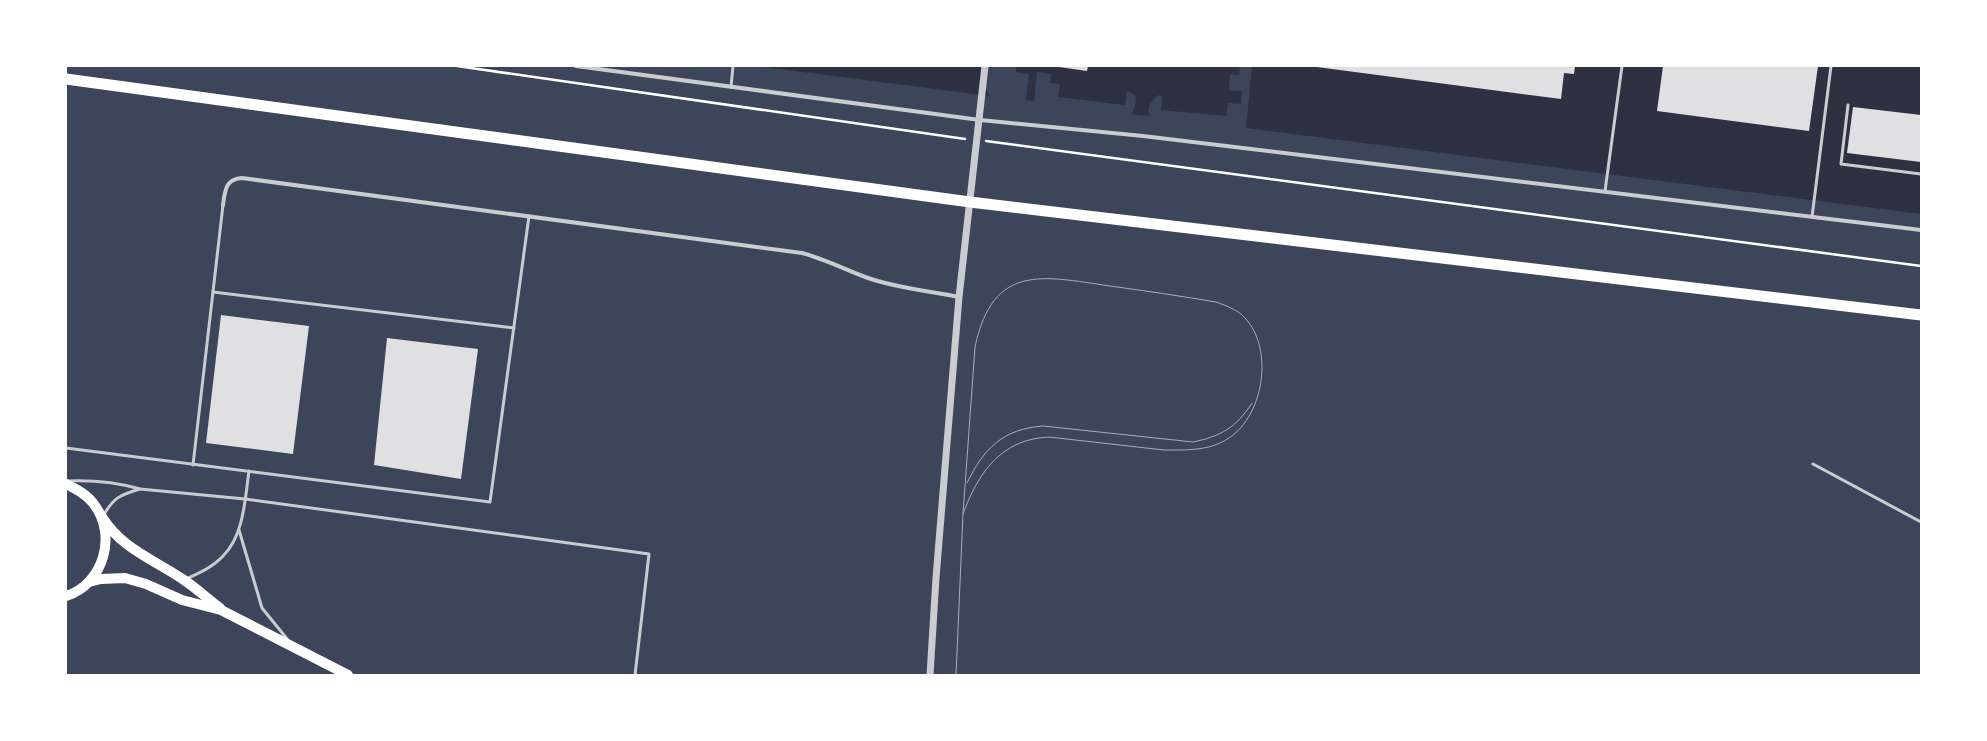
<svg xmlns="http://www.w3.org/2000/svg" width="1987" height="741" font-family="'Archivo Narrow',sans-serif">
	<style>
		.green { fill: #3c4559 }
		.building { fill: #e0e0e3 }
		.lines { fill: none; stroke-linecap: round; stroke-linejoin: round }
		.path { stroke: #fff; stroke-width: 2.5 }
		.service { stroke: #caccd0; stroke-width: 3 }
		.minor { stroke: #caccd0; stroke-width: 4 }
		.tertiary { stroke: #caccd0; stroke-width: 7 }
		.primary { stroke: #fff; stroke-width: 10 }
		.trunk { stroke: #fff; stroke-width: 11 }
		.tram { stroke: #abadb3; stroke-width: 1 }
	</style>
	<rect width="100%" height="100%" fill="#2d3142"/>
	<path class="green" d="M66,66H757L990,96C983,89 986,76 988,66H1016V72L1029,74L1026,100L1034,101L1037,72L1051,74L1050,83L1060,84L1058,97L1125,105L1127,91L1135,95L1136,102L1132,114L1150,116C1146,107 1151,101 1159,95L1162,96L1161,110L1226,116L1228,103L1241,104L1242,91L1229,90L1230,74L1239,75L1240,66H1252L1246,128L1921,214V675H66Z"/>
	<g class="building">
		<path d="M1052,66H1088L1087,71Z"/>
		<path d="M1309,66H1575L1574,74L1564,73L1561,99Z"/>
		<path d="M1663,66H1818L1809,131L1657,111Z"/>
		<path d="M1853,107L1921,115V162L1847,153Z"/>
		<path d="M221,315L309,326L293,454L206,443Z"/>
		<path d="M387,338L478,349L461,479L374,465Z"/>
	</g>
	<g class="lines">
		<g class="path">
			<path d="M457,66L965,139"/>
			<path d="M986,141L1921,266"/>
		</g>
		<g class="service">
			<path d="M731,87L733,66"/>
			<path d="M1848,105L1841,164L1921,174"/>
			<path d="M1605,191L1622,66"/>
			<path d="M1812,217L1831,66"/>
			<path d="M213,292L514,328"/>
			<path d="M66,448L490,502L529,216"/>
			<path d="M1813,464L1921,522"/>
			<path d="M193,465L223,205"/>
			<path d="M67,481C92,480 116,482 140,489L245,499L649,554L635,675"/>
			<path d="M103,516C114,497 120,495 140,489"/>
			<path d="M239,530L262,608L288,640"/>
			<path d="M186,579C199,573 213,567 223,556C244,535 245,499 249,471"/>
		</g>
		<g class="minor">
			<path d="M576,66L980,120L1143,136L1921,230"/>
			<path d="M223,205C225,191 225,179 242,178L802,253C825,259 846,270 868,278C897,288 929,291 959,297"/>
		</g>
		<path class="tertiary" d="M930,675L936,578L959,297L985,66"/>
		<g class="primary">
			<path d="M66,484C76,489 86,494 93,503C118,534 104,584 66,596"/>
			<path d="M102,517C122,549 153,559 184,580C196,588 208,599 220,608"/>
			<path d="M89,582L101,579L125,578L146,584L182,600L221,610L348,675"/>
		</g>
		<path class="trunk" d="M66,79L970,202L1921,315"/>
		<g class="tram">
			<path d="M967,483C984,448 1003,429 1043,426L1193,442C1221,436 1236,428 1252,403"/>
			<path d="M956,675L963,514L975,347C993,263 1042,276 1110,286C1146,291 1181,296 1216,302C1227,306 1238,310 1245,318C1274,349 1264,415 1229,438C1210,451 1187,450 1164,450L1049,437C1001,439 978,473 963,514"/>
		</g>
	</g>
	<rect width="1987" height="741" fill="none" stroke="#ffffff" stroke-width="134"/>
</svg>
